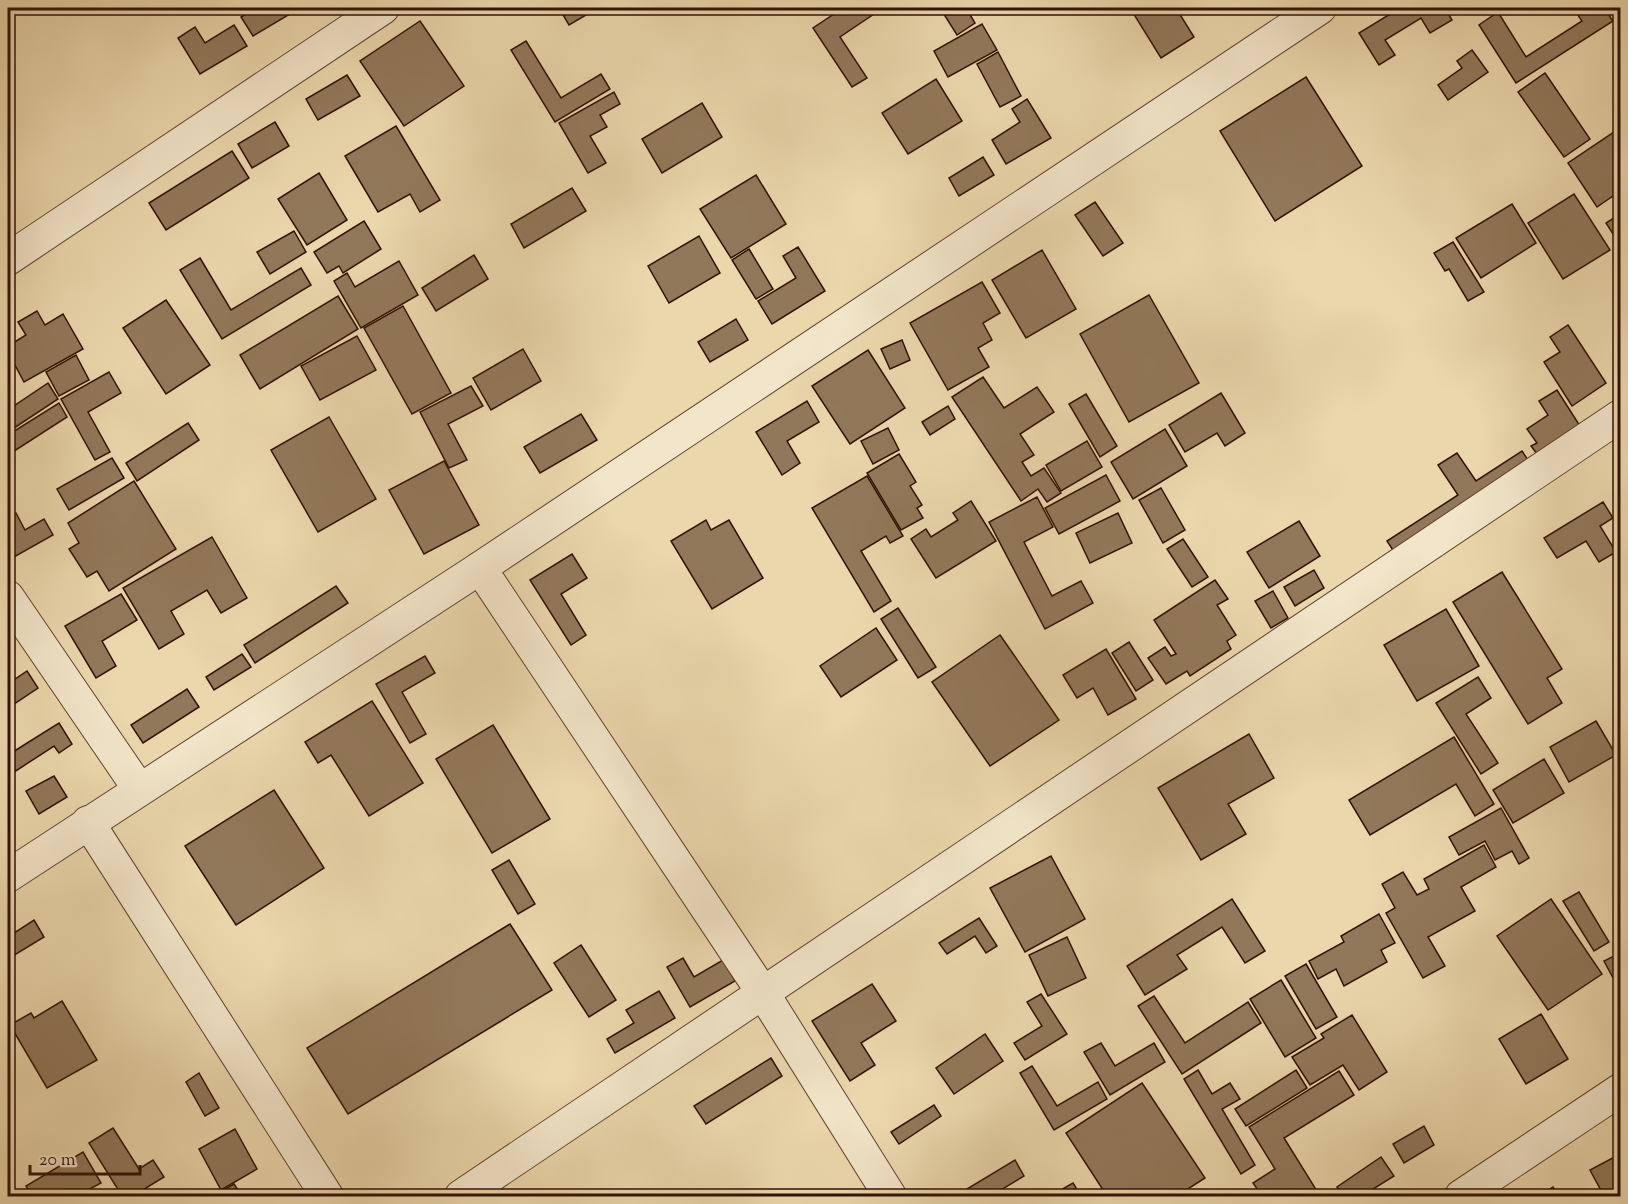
<svg xmlns="http://www.w3.org/2000/svg" width="1628" height="1204" font-family="'Sorts Mill Goudy',serif">
	<style>
		.building { fill: #92785a; stroke: #311201; stroke-width: 1.5 }
		.lines { fill: none; stroke-linecap: round; stroke-linejoin: round }
		.minor-casing { stroke: #60432c; stroke-width: 34 }
		.minor { stroke: #f2e5c9; stroke-width: 32 }
	</style>
	<rect width="100%" height="100%" fill="#ebd7ac"/>
	<filter id="stains"><feTurbulence type="fractalNoise" baseFrequency=".00333" numOctaves="4"/><feColorMatrix values="0 0 0 0 .2 0 0 0 0 .09 0 0 0 0 .02 0 0 0 .5 -.17"/></filter>
	<radialGradient id="worn" r=".72"><stop offset=".6" stop-color="#630" stop-opacity="0"/><stop offset="1" stop-color="#630" stop-opacity=".3"/></radialGradient>
	<g class="building">
		<path d="M256,8H300L253,36L241,17Z"/>
		<path d="M559,8H598L569,25Z"/>
		<path d="M843,8H879L880,10L840,37L867,78L852,87L813,28Z"/>
		<path d="M940,8H966L975,23L957,35Z"/>
		<path d="M1130,8H1176L1194,37L1161,58Z"/>
		<path d="M1400,8H1445L1452,20L1430,33L1421,18L1385,40L1395,55L1379,65L1359,33Z"/>
		<path d="M1573,8H1604L1613,21L1516,83L1479,25L1498,12L1526,57L1582,21Z"/>
		<path d="M420,21L464,86L404,126L360,61Z"/>
		<path d="M982,24L997,50L948,77L934,51Z"/>
		<path d="M234,25L247,46L200,74L178,38L195,27L205,43Z"/>
		<path d="M526,41L561,98L601,74L610,89L555,122L511,50Z"/>
		<path d="M1472,50L1488,72L1448,100L1438,85L1462,68L1457,61Z"/>
		<path d="M998,52L1021,96L1000,107L977,64Z"/>
		<path d="M1545,73L1590,139L1564,157L1518,92Z"/>
		<path d="M347,75L360,96L318,120L306,99Z"/>
		<path d="M1306,77L1362,166L1275,221L1220,131Z"/>
		<path d="M936,79L962,121L908,154L882,113Z"/>
		<path d="M614,92L620,104L600,115L607,127L590,136L606,163L588,173L559,123Z"/>
		<path d="M1027,99L1051,138L1006,164L992,140L1020,122L1012,109Z"/>
		<path d="M702,103L722,137L662,173L642,139Z"/>
		<path d="M275,122L289,146L252,168L238,144Z"/>
		<path d="M396,126L440,200L420,212L410,194L378,212L345,156Z"/>
		<path d="M1620,128V191L1597,207L1568,163Z"/>
		<path d="M232,151L249,178L166,230L149,203Z"/>
		<path d="M983,157L994,175L959,196L949,178Z"/>
		<path d="M319,173L347,220L307,245L278,199Z"/>
		<path d="M756,175L786,224L731,258L700,209Z"/>
		<path d="M572,188L586,211L524,248L511,224Z"/>
		<path d="M1574,194L1610,250L1563,279L1528,223Z"/>
		<path d="M1095,202L1123,243L1103,256L1075,215Z"/>
		<path d="M1512,204L1536,243L1481,278L1456,238Z"/>
		<path d="M1620,214V245L1606,223Z"/>
		<path d="M364,221L381,249L343,273L339,266L327,273L314,252Z"/>
		<path d="M294,231L306,252L270,274L257,252Z"/>
		<path d="M699,236L720,273L669,303L648,266Z"/>
		<path d="M1453,242L1484,292L1468,301L1449,269L1445,271L1434,253Z"/>
		<path d="M798,247L825,291L772,324L758,301L796,278L783,256Z"/>
		<path d="M749,249L773,289L756,299L732,260Z"/>
		<path d="M1042,250L1076,309L1026,338L992,280Z"/>
		<path d="M474,255L488,279L436,311L422,288Z"/>
		<path d="M200,258L231,310L301,268L311,285L222,339L180,270Z"/>
		<path d="M399,261L418,295L361,328L334,281L347,273L355,287Z"/>
		<path d="M982,282L1000,313L983,323L992,340L978,348L989,367L948,390L910,323Z"/>
		<path d="M1149,295L1199,383L1129,422L1080,334Z"/>
		<path d="M338,296L358,329L260,389L240,355Z"/>
		<path d="M166,300L210,365L166,394L123,328Z"/>
		<path d="M403,306L451,393L412,414L364,328Z"/>
		<path d="M37,311L45,325L63,314L83,349L24,382L8,352V346L26,335L18,322Z"/>
		<path d="M736,319L748,340L710,362L698,342Z"/>
		<path d="M1568,325L1606,383L1572,406L1544,362L1560,352L1550,337Z"/>
		<path d="M357,336L376,370L320,400L301,366Z"/>
		<path d="M902,340L910,360L890,369L881,349Z"/>
		<path d="M523,349L541,381L491,410L473,378Z"/>
		<path d="M868,350L905,408L850,444L812,386Z"/>
		<path d="M76,355L89,380L59,396L46,372Z"/>
		<path d="M109,372L121,393L88,412L110,452L95,460L61,399Z"/>
		<path d="M983,377L1004,408L1037,387L1054,412L1020,434L1034,455L1022,462L1031,476L1044,468L1061,493L1047,502L1038,489L1021,501L952,397Z"/>
		<path d="M48,383L58,399L8,432V410Z"/>
		<path d="M471,386L483,406L448,424L467,460L449,468L420,412Z"/>
		<path d="M1557,390L1580,426L1537,454L1531,446L1537,443L1527,429L1548,415L1539,401Z"/>
		<path d="M1221,393L1245,433L1225,446L1217,433L1185,452L1169,425Z"/>
		<path d="M1086,394L1117,446L1100,457L1069,404Z"/>
		<path d="M807,401L819,422L787,441L800,463L782,475L756,432Z"/>
		<path d="M59,403L67,417L8,455V435Z"/>
		<path d="M948,406L955,419L930,435L922,422Z"/>
		<path d="M581,414L597,440L540,473L524,447Z"/>
		<path d="M329,417L376,499L318,532L271,450Z"/>
		<path d="M188,423L199,440L137,481L126,463Z"/>
		<path d="M888,428L899,450L873,464L861,441Z"/>
		<path d="M1165,429L1187,466L1133,499L1111,462Z"/>
		<path d="M1087,441L1102,467L1061,491L1046,465Z"/>
		<path d="M1522,451L1534,469L1398,558L1387,541L1458,495L1438,465L1457,453L1476,481Z"/>
		<path d="M899,454L916,482L910,486L922,505L917,508L923,518L901,530L867,473Z"/>
		<path d="M112,458L124,478L69,510L57,489Z"/>
		<path d="M444,461L479,525L424,554L389,490Z"/>
		<path d="M1106,475L1120,501L1059,534L1045,508Z"/>
		<path d="M867,476L903,536L890,543L886,536L861,551L891,601L874,612L812,508Z"/>
		<path d="M134,481L176,549L109,591L97,571L87,577L69,549L79,543L68,523Z"/>
		<path d="M1161,488L1185,530L1163,543L1139,500Z"/>
		<path d="M1037,497L1053,527L1024,542L1052,596L1081,581L1093,603L1045,629L989,522Z"/>
		<path d="M971,501L996,541L936,578L911,539L926,529L931,537L958,520L953,513Z"/>
		<path d="M1603,502L1613,518L1600,526L1616,552L1599,562L1586,541L1557,558L1544,538Z"/>
		<path d="M16,513L25,530L44,519L53,535L14,557L8,544V518Z"/>
		<path d="M1118,513L1132,543L1090,563L1076,533Z"/>
		<path d="M706,520L711,530L729,520L763,578L712,609L671,541Z"/>
		<path d="M1299,521L1320,556L1269,588L1247,552Z"/>
		<path d="M212,537L247,598L221,613L207,590L171,611L184,634L159,649L123,588Z"/>
		<path d="M1183,539L1208,577L1192,587L1167,549Z"/>
		<path d="M572,554L587,578L561,594L586,635L571,645L530,580Z"/>
		<path d="M1314,570L1324,588L1295,606L1284,587Z"/>
		<path d="M1502,572L1562,669L1547,678L1562,703L1528,724L1453,602Z"/>
		<path d="M1215,580L1228,599L1217,605L1236,635L1227,641L1231,649L1190,676L1187,671L1166,684L1148,658L1165,647L1171,656L1176,654L1154,620Z"/>
		<path d="M336,586L348,603L255,663L244,645Z"/>
		<path d="M1273,591L1288,618L1271,628L1255,601Z"/>
		<path d="M121,594L137,620L102,641L116,666L96,678L65,626Z"/>
		<path d="M898,608L936,667L918,678L881,619Z"/>
		<path d="M1446,609L1479,666L1417,701L1384,645Z"/>
		<path d="M876,628L897,660L841,697L820,666Z"/>
		<path d="M1000,635L1059,720L990,766L932,682Z"/>
		<path d="M1129,642L1153,680L1136,691L1112,653Z"/>
		<path d="M1106,649L1136,699L1108,715L1093,688L1077,698L1063,675Z"/>
		<path d="M242,654L251,667L214,690L206,677Z"/>
		<path d="M425,656L435,673L402,692L426,734L410,743L376,684Z"/>
		<path d="M27,671L38,688L8,708V684Z"/>
		<path d="M1478,677L1491,698L1466,714L1498,763L1481,774L1436,703Z"/>
		<path d="M187,689L199,707L143,743L131,725Z"/>
		<path d="M372,701L423,783L369,816L331,755L318,763L305,742Z"/>
		<path d="M1596,721L1616,755L1569,782L1550,747Z"/>
		<path d="M59,723L72,744L59,753L54,746L8,776V755Z"/>
		<path d="M493,725L550,819L492,853L436,759Z"/>
		<path d="M1249,734L1274,778L1228,804L1246,834L1201,860L1158,788Z"/>
		<path d="M1454,737L1494,804L1475,816L1456,784L1370,835L1349,800Z"/>
		<path d="M1544,759L1564,793L1513,823L1493,790Z"/>
		<path d="M54,776L67,797L39,814L26,791Z"/>
		<path d="M274,790L324,868L236,925L185,846Z"/>
		<path d="M1501,808L1529,858L1519,864L1512,851L1495,860L1485,841L1459,855L1449,837Z"/>
		<path d="M1484,845L1496,867L1461,887L1475,911L1428,937L1445,966L1423,978L1386,913L1395,908L1382,884L1403,872L1417,895L1429,889L1424,879Z"/>
		<path d="M1051,856L1085,919L1025,952L990,888Z"/>
		<path d="M509,860L535,904L518,914L492,870Z"/>
		<path d="M1579,892L1609,942L1594,951L1563,901Z"/>
		<path d="M1232,899L1265,951L1245,963L1222,927L1177,955L1187,969L1145,995L1127,966Z"/>
		<path d="M1551,899L1602,974L1548,1010L1497,936Z"/>
		<path d="M1379,914L1395,943L1381,950L1387,962L1344,986L1336,969L1318,979L1309,961L1344,942L1341,936Z"/>
		<path d="M979,918L997,946L986,953L975,936L947,954L939,943Z"/>
		<path d="M34,920L44,937L8,959V937Z"/>
		<path d="M510,924L552,990L348,1114L307,1048Z"/>
		<path d="M1067,937L1086,978L1048,996L1029,955Z"/>
		<path d="M581,945L616,1000L589,1017L554,963Z"/>
		<path d="M1620,953V991L1604,961Z"/>
		<path d="M683,958L694,977L723,960L735,981L690,1007L667,967Z"/>
		<path d="M1306,964L1337,1017L1316,1029L1285,976Z"/>
		<path d="M1281,980L1316,1038L1285,1057L1250,999Z"/>
		<path d="M872,984L896,1021L861,1043L875,1065L850,1081L812,1021Z"/>
		<path d="M659,991L675,1018L615,1053L607,1039L634,1023L626,1010Z"/>
		<path d="M1041,994L1067,1034L1025,1060L1014,1043L1042,1026L1027,1002Z"/>
		<path d="M1154,996L1185,1043L1248,1002L1261,1023L1182,1074L1138,1006Z"/>
		<path d="M62,1001L97,1060L47,1088L10,1025L31,1013L34,1018Z"/>
		<path d="M1541,1014L1568,1059L1526,1084L1499,1039Z"/>
		<path d="M1352,1015L1387,1072L1359,1090L1343,1065L1310,1085L1292,1057L1324,1038L1321,1034Z"/>
		<path d="M985,1034L1003,1061L954,1094L936,1068Z"/>
		<path d="M1101,1043L1115,1066L1154,1043L1165,1062L1110,1095L1084,1052Z"/>
		<path d="M771,1058L782,1076L706,1124L694,1106Z"/>
		<path d="M1032,1066L1057,1106L1098,1082L1107,1099L1054,1130L1020,1073Z"/>
		<path d="M1198,1070L1212,1094L1230,1083L1240,1099L1222,1109L1255,1165L1241,1174L1184,1079Z"/>
		<path d="M1296,1070L1307,1088L1246,1126L1235,1109Z"/>
		<path d="M1339,1071L1354,1095L1284,1138L1320,1196H1262L1253,1183L1275,1169L1249,1127Z"/>
		<path d="M199,1073L219,1108L205,1116L186,1082Z"/>
		<path d="M1142,1083L1205,1178L1177,1196H1107L1066,1133Z"/>
		<path d="M934,1105L941,1116L899,1144L891,1132Z"/>
		<path d="M1424,1126L1434,1145L1404,1163L1393,1144Z"/>
		<path d="M113,1128L139,1169L153,1160L164,1177L133,1196H122L89,1143Z"/>
		<path d="M235,1129L257,1169L221,1190L199,1149Z"/>
		<path d="M83,1152L101,1183L77,1196H32L26,1186Z"/>
		<path d="M1620,1154V1196H1604L1590,1170Z"/>
		<path d="M1381,1157L1394,1176L1362,1196H1343L1337,1187Z"/>
		<path d="M1015,1160L1024,1176L991,1196H965L962,1192Z"/>
		<path d="M1073,1183L1081,1196H1050Z"/>
		<path d="M234,1184L242,1196H213Z"/>
		<path d="M1553,1187L1559,1196H1539Z"/>
	</g>
	<g class="lines">
		<defs>
			<g id="minor">
				<path d="M8,259L383,8"/>
				<path d="M480,568L763,993L890,1196"/>
				<path d="M8,597L139,789"/>
				<path d="M88,822L327,1196"/>
				<path d="M8,876L480,568L1320,8"/>
				<path d="M461,1196L1620,416"/>
				<path d="M1461,1196L1620,1090"/>
			</g>
		</defs>
		<use href="#minor" class="minor-casing"/>
		<use href="#minor" class="minor"/>
	</g>
	<rect width="1628" height="1204" fill="none" stroke="#ebd7ac" stroke-width="30"/>
	<rect x="9" y="9" width="1610" height="1186" fill="none" stroke="#311201" stroke-width="3"/>
	<rect x="15" y="15" width="1598" height="1174" fill="none" stroke="#311201" stroke-width="1.5"/>
	<path d="M30 1165v9h110v-9" fill="none" stroke="#311201" stroke-width="3"/>
	<text x="39" y="1165" font-size="18" fill="#311201" stroke="#f2e5c9" stroke-width="4.5" paint-order="stroke">20 m</text>
	<rect width="100%" height="100%" filter="url(#stains)"/>
	<rect width="100%" height="100%" fill="url(#worn)"/>
</svg>
